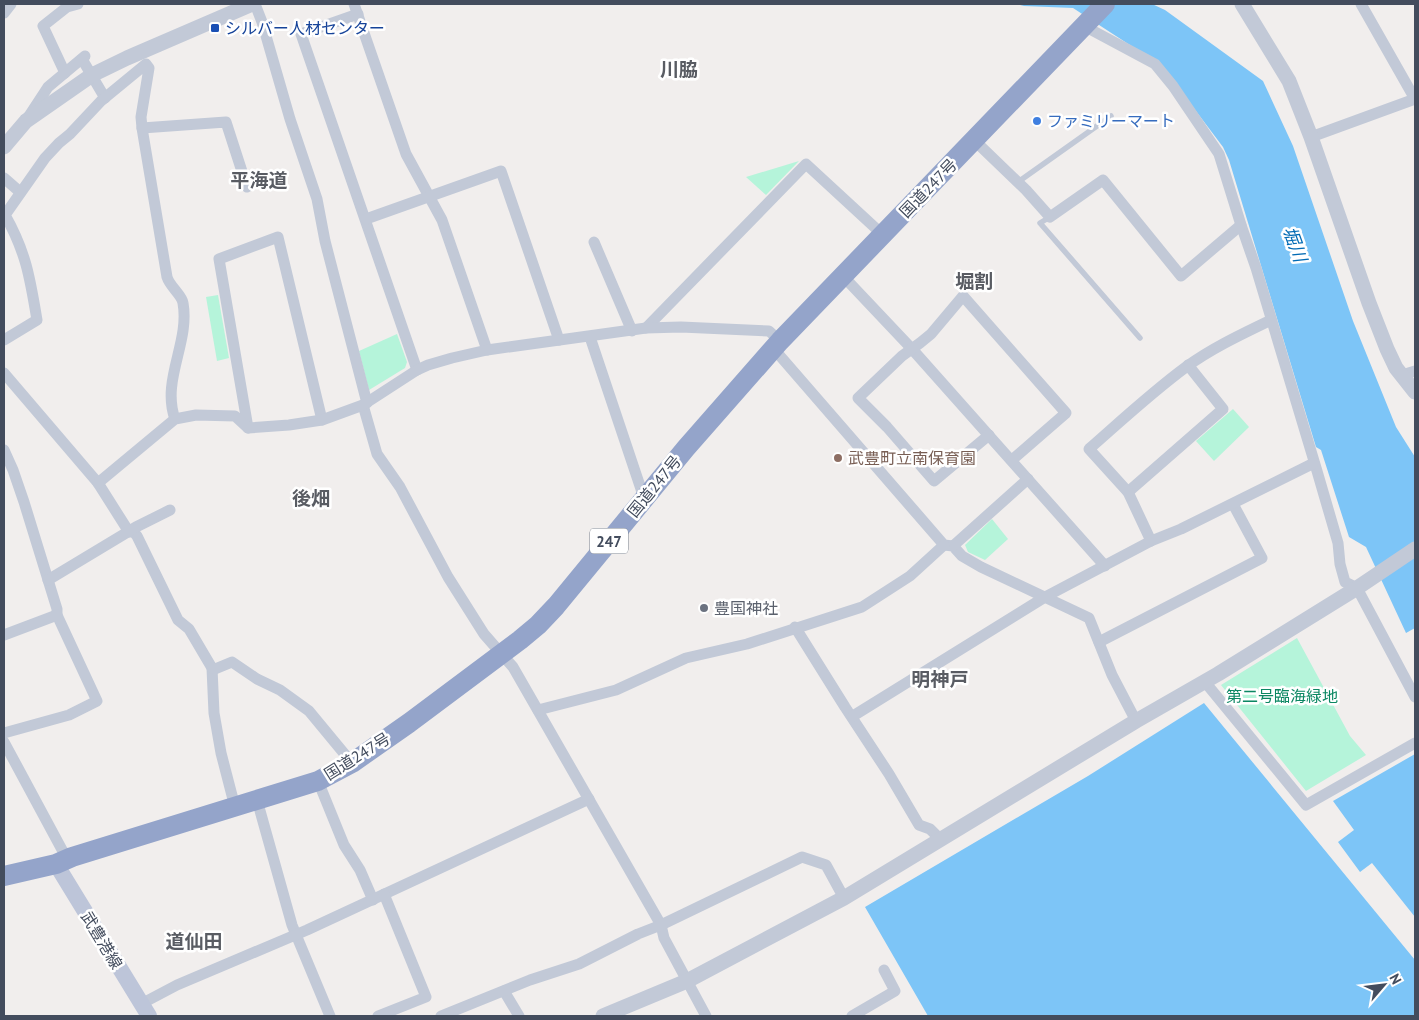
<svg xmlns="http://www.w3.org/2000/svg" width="1419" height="1020" font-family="'PT Sans','Noto Sans JP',sans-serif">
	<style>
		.green { fill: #b5f4da }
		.water { fill: #7dc5f7 }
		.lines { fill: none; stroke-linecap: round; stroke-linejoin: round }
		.service { stroke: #c2c9d7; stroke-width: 5.5 }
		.minor { stroke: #c2c9d7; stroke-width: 11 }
		.tertiary { stroke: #c2c9d7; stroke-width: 15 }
		.secondary { stroke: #bdc5d9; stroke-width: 16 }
		.trunk { stroke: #94a4ca; stroke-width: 20 }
		.transit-dot { fill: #1a4fb4; stroke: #fff; stroke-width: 2 }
		.shop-dot { fill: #3f7fe0; stroke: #fff; stroke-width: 2 }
		.education-dot { fill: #8d6e63; stroke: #fff; stroke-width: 2 }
		.worship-dot { fill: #6b7280; stroke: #fff; stroke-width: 2 }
		.labels { text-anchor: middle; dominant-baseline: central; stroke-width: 5; stroke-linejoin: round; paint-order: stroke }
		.shield { fill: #fff; stroke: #7b828e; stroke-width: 1 }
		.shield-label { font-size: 15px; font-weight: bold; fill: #434c5d }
		.transit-label { font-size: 16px; fill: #164399; stroke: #fff; text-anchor: start }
		.shop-label { font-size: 16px; fill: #366cbe; stroke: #fff; text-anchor: start }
		.street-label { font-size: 16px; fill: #434c5d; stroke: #fff }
		.education-label { font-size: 16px; fill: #785e54; stroke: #fff; text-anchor: start }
		.worship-label { font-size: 16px; fill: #5b616d; stroke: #fff; text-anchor: start }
		.park-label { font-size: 16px; fill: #0b8762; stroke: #fff }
		.water-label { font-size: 18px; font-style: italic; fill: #006ab4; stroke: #fff }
		.quarter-label { font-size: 19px; font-weight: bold; fill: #595c63; stroke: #fff }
	</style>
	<rect width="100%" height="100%" fill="#f1eeed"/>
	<g class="green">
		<path d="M799,161L766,195L746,177Z"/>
		<path d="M218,295L229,358L217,361L206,297Z"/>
		<path d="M397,334L407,362L405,368L369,390L359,351Z"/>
		<path d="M1233,409L1249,427L1214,461L1196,441Z"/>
		<path d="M992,519L1008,539L985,560L968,552L965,545Z"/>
		<path d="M1297,638L1350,736L1366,755L1306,791L1221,685Z"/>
	</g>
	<g class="water">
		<path d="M1016,4H1152L1165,10L1263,81L1293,146L1353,321L1396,427L1415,457V628L1406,633L1366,547L1349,537L1321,450L1316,447L1229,160L1223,147L1162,66L1073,8L1024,6Z"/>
		<path d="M1204,703L1415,960V1016H928L865,907L1088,776Z"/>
		<path d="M1415,754V917L1372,863L1360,872L1338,842L1354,830L1333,801Z"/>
	</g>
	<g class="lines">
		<g class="service">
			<path d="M1018,182L1111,116"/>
			<path d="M1050,217L1040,223L1140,338"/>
		</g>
		<g class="minor">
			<path d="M255,4L262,22L290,119L317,199L325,241L367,403"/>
			<path d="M354,4L406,154L442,220L487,350"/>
			<path d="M1361,4L1415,99"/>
			<path d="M4,13L11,4"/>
			<path d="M358,14L301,34L417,370"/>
			<path d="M1084,26L1155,64L1173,86L1219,154L1241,225L1256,268L1317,471L1338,543L1340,564L1345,582L1357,588L1415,697"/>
			<path d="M82,59L105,98"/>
			<path d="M65,73L43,26L67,7L78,4"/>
			<path d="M29,116L48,87L85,56"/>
			<path d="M142,128L226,122L247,187"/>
			<path d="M1311,137L1415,99"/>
			<path d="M974,140L1026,190L1050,217L1103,180L1181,276L1241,225"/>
			<path d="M4,178L20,192"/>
			<path d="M366,219L501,171L559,340"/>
			<path d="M594,242L632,331"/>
			<path d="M843,276L912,349L1105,566"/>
			<path d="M646,328L806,164L883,235"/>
			<path d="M590,337L644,498"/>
			<path d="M4,340L37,320C30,278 26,252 5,215L45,158L59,143L70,134L101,101L146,64L149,68L141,117L142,128L167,277C170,287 182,295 183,303C190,343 161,380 175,419"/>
			<path d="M774,349L944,545L953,546L962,556L981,567L1089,618L1112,675L1136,721"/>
			<path d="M4,373L98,483L129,532"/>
			<path d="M1402,375L1415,371"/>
			<path d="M363,405L377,454L400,487L448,577L484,634L513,667L661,925L664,938L706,1016"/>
			<path d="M248,428L219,259L278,237L322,420"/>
			<path d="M989,435L934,481L887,427L858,398L902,356L920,343L931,334L963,296L1066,413L1012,460"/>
			<path d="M4,450L13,470L24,502L57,609V615L97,701L69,715L4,733"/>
			<path d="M98,483L175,419L196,415L235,416L248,428L289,425L322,420L363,405L417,370L428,365L452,358L487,350L646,328L681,327L769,331L780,341"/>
			<path d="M1128,492L1223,409L1188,365"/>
			<path d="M132,530L137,536L178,620L189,629L212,668L214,713L221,753L235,807"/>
			<path d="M1151,541L1128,492L1089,449C1121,421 1152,392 1186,367C1212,348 1242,334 1271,320"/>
			<path d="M953,546L1028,479"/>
			<path d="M48,580L136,527L170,510"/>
			<path d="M795,627L845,707L889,774L919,825L930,829L940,839"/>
			<path d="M4,635L57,615"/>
			<path d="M1099,642L1262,558L1233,504"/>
			<path d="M212,668L215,669L232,662L257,679L280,690L309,711L352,763"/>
			<path d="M1205,682L1306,805L1415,743"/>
			<path d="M538,710L616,690L686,658L747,644L862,607L910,576L944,545"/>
			<path d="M853,716L1045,597L1151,541L1181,529L1314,463"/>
			<path d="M4,742L67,859"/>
			<path d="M318,781L344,845L360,870L373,900"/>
			<path d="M257,800L292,925L330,1016"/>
			<path d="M504,991L519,1016"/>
			<path d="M141,1004L177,985L307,930L589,799"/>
			<path d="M378,1016L426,997L384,894"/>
			<path d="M441,1016L530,980L579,964L638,934L661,925L802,857L826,865L844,898"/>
			<path d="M852,1016L895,991L884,970"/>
		</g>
		<g class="tertiary">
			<path d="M1242,4L1289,81L1311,137L1369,303L1387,349L1396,368L1415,392"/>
			<path d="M4,147L26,121L92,75L127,58L252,4"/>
			<path d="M603,1016L687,981L844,898L1136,721L1218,674L1357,588L1415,549"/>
		</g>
		<path class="secondary" d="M56,864L149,1016"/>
		<path class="trunk" d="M4,876L56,864L72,857L318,781L352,763L409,723L520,640L538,625L556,606L686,448L780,341L1105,4"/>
	</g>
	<rect class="transit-dot" x="210" y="23" width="10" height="10" rx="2.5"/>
	<circle class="shop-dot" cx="1037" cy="121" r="5"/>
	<circle class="education-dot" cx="838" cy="458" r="5"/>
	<circle class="worship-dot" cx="704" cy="608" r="5"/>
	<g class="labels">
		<rect class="shield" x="590" y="528.5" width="38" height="25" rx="4"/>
		<g class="shield-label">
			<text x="609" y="541">247</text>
		</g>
		<g class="transit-label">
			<text x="225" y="28">シルバー人材センター</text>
		</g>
		<g class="shop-label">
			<text x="1047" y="121">ファミリーマート</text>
		</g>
		<g class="street-label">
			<text transform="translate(928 188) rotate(-46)">国道247号</text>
			<text transform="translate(654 486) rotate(-51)">国道247号</text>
			<text transform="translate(357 756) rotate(-32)">国道247号</text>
			<text transform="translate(102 940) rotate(59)">武豊港線</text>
		</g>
		<g class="education-label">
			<text x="848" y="458">武豊町立南保育園</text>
		</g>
		<g class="worship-label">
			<text x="714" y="608">豊国神社</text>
		</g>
		<g class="park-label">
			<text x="1282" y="696">第二号臨海緑地</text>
		</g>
		<g class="water-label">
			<text transform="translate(1295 244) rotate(70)">堀川</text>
		</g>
		<g class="quarter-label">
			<text x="679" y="69">川脇</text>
			<text x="259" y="180">平海道</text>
			<text x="974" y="281">堀割</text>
			<text x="311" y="498">後畑</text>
			<text x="940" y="679">明神戸</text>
			<text x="194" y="941">道仙田</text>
		</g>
	</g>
	<rect width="1419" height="1020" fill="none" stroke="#434c5d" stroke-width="10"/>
	<g transform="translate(1384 985) rotate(62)" stroke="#ffffff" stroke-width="4" paint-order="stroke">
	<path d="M0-4L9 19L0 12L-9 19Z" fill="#434c5d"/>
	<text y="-8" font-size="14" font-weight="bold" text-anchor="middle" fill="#434c5d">N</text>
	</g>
</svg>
